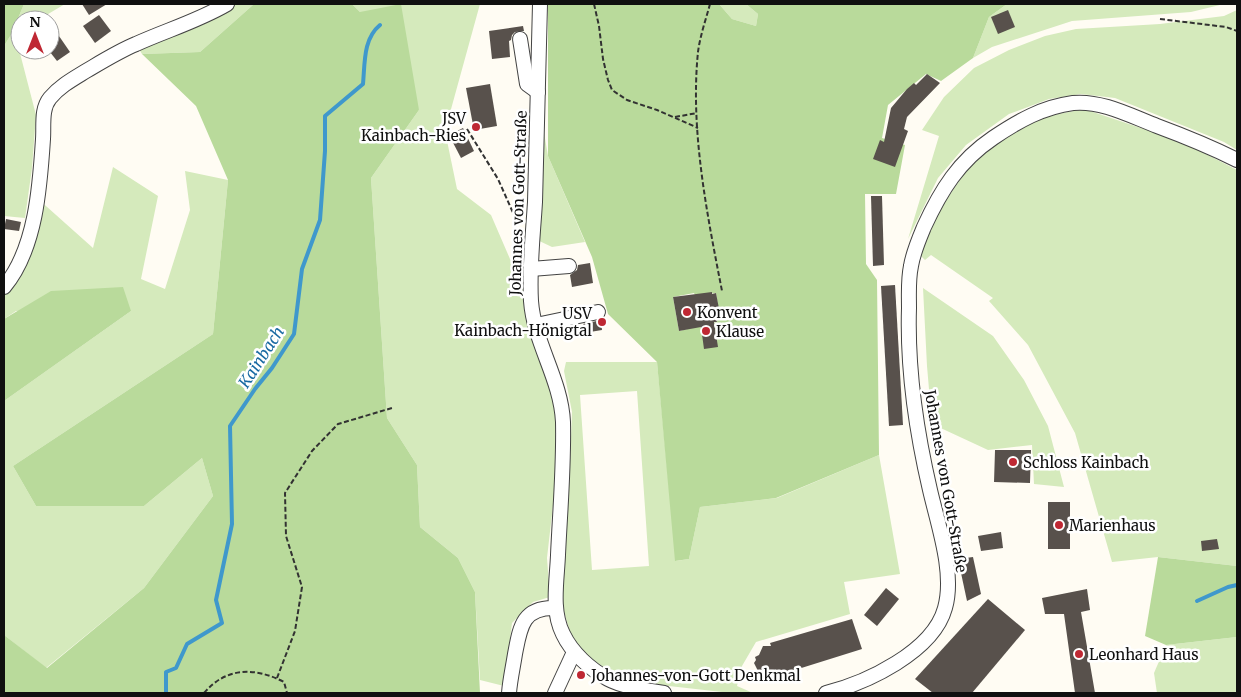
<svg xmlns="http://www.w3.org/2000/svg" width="1241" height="697" font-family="Merriweather,serif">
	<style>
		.green { fill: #d5eabc; fill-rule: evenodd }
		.forest { fill: #b9da9b; fill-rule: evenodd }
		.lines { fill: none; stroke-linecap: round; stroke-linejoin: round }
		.stream { stroke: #3f98cc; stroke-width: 4 }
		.building { fill: #58514c }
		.minor-casing { stroke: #434343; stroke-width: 16 }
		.path { stroke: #323232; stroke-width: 2; stroke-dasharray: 5 2.5; stroke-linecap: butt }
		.minor { stroke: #fff; stroke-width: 14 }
		.poi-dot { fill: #bf2833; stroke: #fff; stroke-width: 2 }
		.labels { text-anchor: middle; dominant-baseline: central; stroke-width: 5; stroke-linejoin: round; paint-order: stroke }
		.poi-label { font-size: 15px; fill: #101010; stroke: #fff; text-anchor: start }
		.street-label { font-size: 15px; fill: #101010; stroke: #fff }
		.water-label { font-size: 16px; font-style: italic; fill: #196aa2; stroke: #fff }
	</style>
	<rect width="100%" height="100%" fill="#fffcf3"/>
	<g class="green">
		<path d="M24,4H65L38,20H20V31L15,34L36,115L32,168L25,218L4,216V46L12,33Z"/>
		<path d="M227,4H254L200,52L142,54L136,44Z"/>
		<path d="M352,4H480L445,131L457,189L491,215L510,259L522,281L526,317L552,388L558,421L556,479L547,558L550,597L533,602L512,623L504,686L480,680L475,592L458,558L420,527L417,465L387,418L371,178L419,110L360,12Z"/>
		<path d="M719,4H746L758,14L756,26L732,19Z"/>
		<path d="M1007,4H1224L1191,12L1072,21L992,47L973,58L989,17Z"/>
		<path d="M1237,10V150L1224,142L1115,98L1081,94L1049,99L1009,114L966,145L938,178L908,239L939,136L922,130L944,97L974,68L1009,50L1045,36L1076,29L1160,24L1224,16Z"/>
		<path d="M538,97L548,156L585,242L552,247L533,238Z"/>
		<path d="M1084,109L1183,142L1237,170V566L1158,557L1112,562L1075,433L1028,345L989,301L993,298L931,255L925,260L920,255L938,212L968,168L1002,139L1038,118Z"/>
		<path d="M113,167L158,196L141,279L165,289L190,210L185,171L228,180L213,334L13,466L36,506H144L202,458L213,496L144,588L46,668L4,635V401L131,311H16L4,319V287L37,198L93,248Z"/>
		<path d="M923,288L993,336L1024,380L1048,426L1064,487L1034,484L1032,445L988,450L932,424L927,366Z"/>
		<path d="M566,362H657L676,561L689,559L700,507L777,498L879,455L900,574L844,582L850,614L756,642L742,666L737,686L753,693H731L660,685L610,671L591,659L580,649L571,636L561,601L569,488L572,412L564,371ZM637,391L649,566L592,570L580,395Z"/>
		<path d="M1237,637V693H1157L1154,673L1166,645Z"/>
	</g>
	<g class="forest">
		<path d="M4,4H24L12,33L4,46Z"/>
		<path d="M254,4H352L360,12L401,4L419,110L371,178L387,418L417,465L420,527L458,558L475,592L480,693H4V635L47,668L144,588L213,496L202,458L144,506H36L13,466L213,334L228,180L196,106L142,54L200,52Z"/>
		<path d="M548,4H719L732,19L756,26L758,14L746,4H1007L989,17L973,58L941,81L926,74L888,105L882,138L905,145L896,194H865L866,264L877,280L879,455L776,498L700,507L689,559L675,561L657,362L608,314L592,257L548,156ZM694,293L695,295L716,293L720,318L717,319V322L679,331L673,297Z"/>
		<path d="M123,287L131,311L4,401V319L51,291Z"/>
		<path d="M1158,557L1237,566V637L1166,645L1145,636Z"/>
	</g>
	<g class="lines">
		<g class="stream">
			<path d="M1197,601L1228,587L1237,585"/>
			<path d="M166,693V672L176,668L187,644L222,623L216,600L232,524L230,426L255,389L272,368L294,334L302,269L320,220L325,151V116L363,84C365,63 363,39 380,25"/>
		</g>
	</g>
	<g class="building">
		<path d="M82,4H107L89,15Z"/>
		<path d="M1008,10L1015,27L998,34L991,17Z"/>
		<path d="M99,15L111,31L95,43L83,26Z"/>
		<path d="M50,23L70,52L57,61L50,52Z"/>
		<path d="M523,26L524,31L515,32L512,35L511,40L509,41L510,57L492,59L489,31Z"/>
		<path d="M927,74L940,83L907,117L904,129L908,131L895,167L873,159L880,140L884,142L891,108L907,89L914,83L916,85Z"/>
		<path d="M490,84L497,126L474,130L466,88Z"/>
		<path d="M463,128L474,151L461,158L449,135Z"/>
		<path d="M871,196H882L884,265L873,266Z"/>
		<path d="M6,219L21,222L19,231L4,229Z"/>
		<path d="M590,263L593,283L572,287L570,275L577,270L578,265Z"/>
		<path d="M895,285L903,425L889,426L881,286Z"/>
		<path d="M712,292V294L716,293L721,319H716L717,322H714L718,347L704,349L701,327L679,331L673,297Z"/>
		<path d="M601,320L602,330L584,333L583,324Z"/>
		<path d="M995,450H1031L1030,483L994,482Z"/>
		<rect x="1048" y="502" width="22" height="47"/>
		<path d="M1001,532L1003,548L981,551L978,536Z"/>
		<path d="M1217,539L1219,549L1202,551L1201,541Z"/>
		<path d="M973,557L981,594L967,601L958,559Z"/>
		<path d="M886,588L899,599L877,626L864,615Z"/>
		<path d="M1087,589L1090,610L1081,612L1095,693H1075L1064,614H1045L1042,598Z"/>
		<path d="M988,599L1025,630L972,693H933L915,679Z"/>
		<path d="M852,619L862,649L779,675L778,671L768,674L766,671L762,672V670L758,671L754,663L756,660L755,657L759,655L763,646H771L770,643Z"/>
	</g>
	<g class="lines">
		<defs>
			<g id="minor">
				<path d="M540,4C538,70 537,136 535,202C533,235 529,268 531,301C534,343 561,379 563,422C564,467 560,511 558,555C557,581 551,610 563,634C572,653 590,669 608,679C623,687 647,690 664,693"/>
				<path d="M520,39L527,84L538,92"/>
				<path d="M531,269L569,266"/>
				<path d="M4,287C36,249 40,186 43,139C44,125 41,109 50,98C60,86 73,79 86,71C103,61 119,51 136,44C167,30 198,21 227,4"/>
				<path d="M536,325L598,312"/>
				<path d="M509,693C510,680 513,667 515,654C520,628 522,607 555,608"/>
				<path d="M555,693L574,652"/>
				<path d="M826,693C866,683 933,652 945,608C955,573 938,525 930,490C916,430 907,370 909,308C909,294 908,280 911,266C913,253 919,239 924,227C941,190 959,161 993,138C1018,121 1043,107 1073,103C1101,100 1131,116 1157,126C1184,136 1211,147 1237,160"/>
			</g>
		</defs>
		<use href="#minor" class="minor-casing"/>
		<g class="path">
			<path d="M594,4L599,26L603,59L608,80L612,90L627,100L657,110L698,128"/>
			<path d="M710,4C706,19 700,36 698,52C690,130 707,214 722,291"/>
			<path d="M1160,19L1226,27L1237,31"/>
			<path d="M675,117L697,113"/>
			<path d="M467,129L498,179L514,215L518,247"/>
			<path d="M277,678L295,631L302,587L286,536L285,493L312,451L338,424L392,408"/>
			<path d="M204,693C226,667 255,667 284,682L287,693"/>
		</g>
		<use href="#minor" class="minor"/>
	</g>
	<g class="poi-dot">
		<circle cx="476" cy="127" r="5"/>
		<circle cx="687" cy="312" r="5"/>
		<circle cx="602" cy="322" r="5"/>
		<circle cx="706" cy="331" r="5"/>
		<circle cx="1013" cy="462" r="5"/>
		<circle cx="1059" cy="525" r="5"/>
		<circle cx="1079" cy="654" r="5"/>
		<circle cx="581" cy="675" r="5"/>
	</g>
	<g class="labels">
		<g class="poi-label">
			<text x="466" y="118" text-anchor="end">JSV<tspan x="466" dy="17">Kainbach-Ries</tspan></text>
			<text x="697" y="312">Konvent</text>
			<text x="592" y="313" text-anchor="end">USV<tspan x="592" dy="17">Kainbach-Hönigtal</tspan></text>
			<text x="716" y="331">Klause</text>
			<text x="1023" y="462">Schloss Kainbach</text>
			<text x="1069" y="525">Marienhaus</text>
			<text x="1089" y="654">Leonhard Haus</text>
			<text x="591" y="675">Johannes-von-Gott Denkmal</text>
		</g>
		<g class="street-label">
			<text transform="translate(518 203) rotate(-88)">Johannes von Gott-Straße</text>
			<text transform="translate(946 481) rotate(80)">Johannes von Gott-Straße</text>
		</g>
		<g class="water-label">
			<text transform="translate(261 357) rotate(-57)">Kainbach</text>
		</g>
	</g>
	<rect width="1241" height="697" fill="none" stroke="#101010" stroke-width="10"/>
	<g transform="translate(35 35)"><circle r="24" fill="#ffffff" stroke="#9f9f9f"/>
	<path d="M0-4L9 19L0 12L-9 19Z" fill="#bf2833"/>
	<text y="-8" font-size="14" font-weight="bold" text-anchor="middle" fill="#101010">N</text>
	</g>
</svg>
